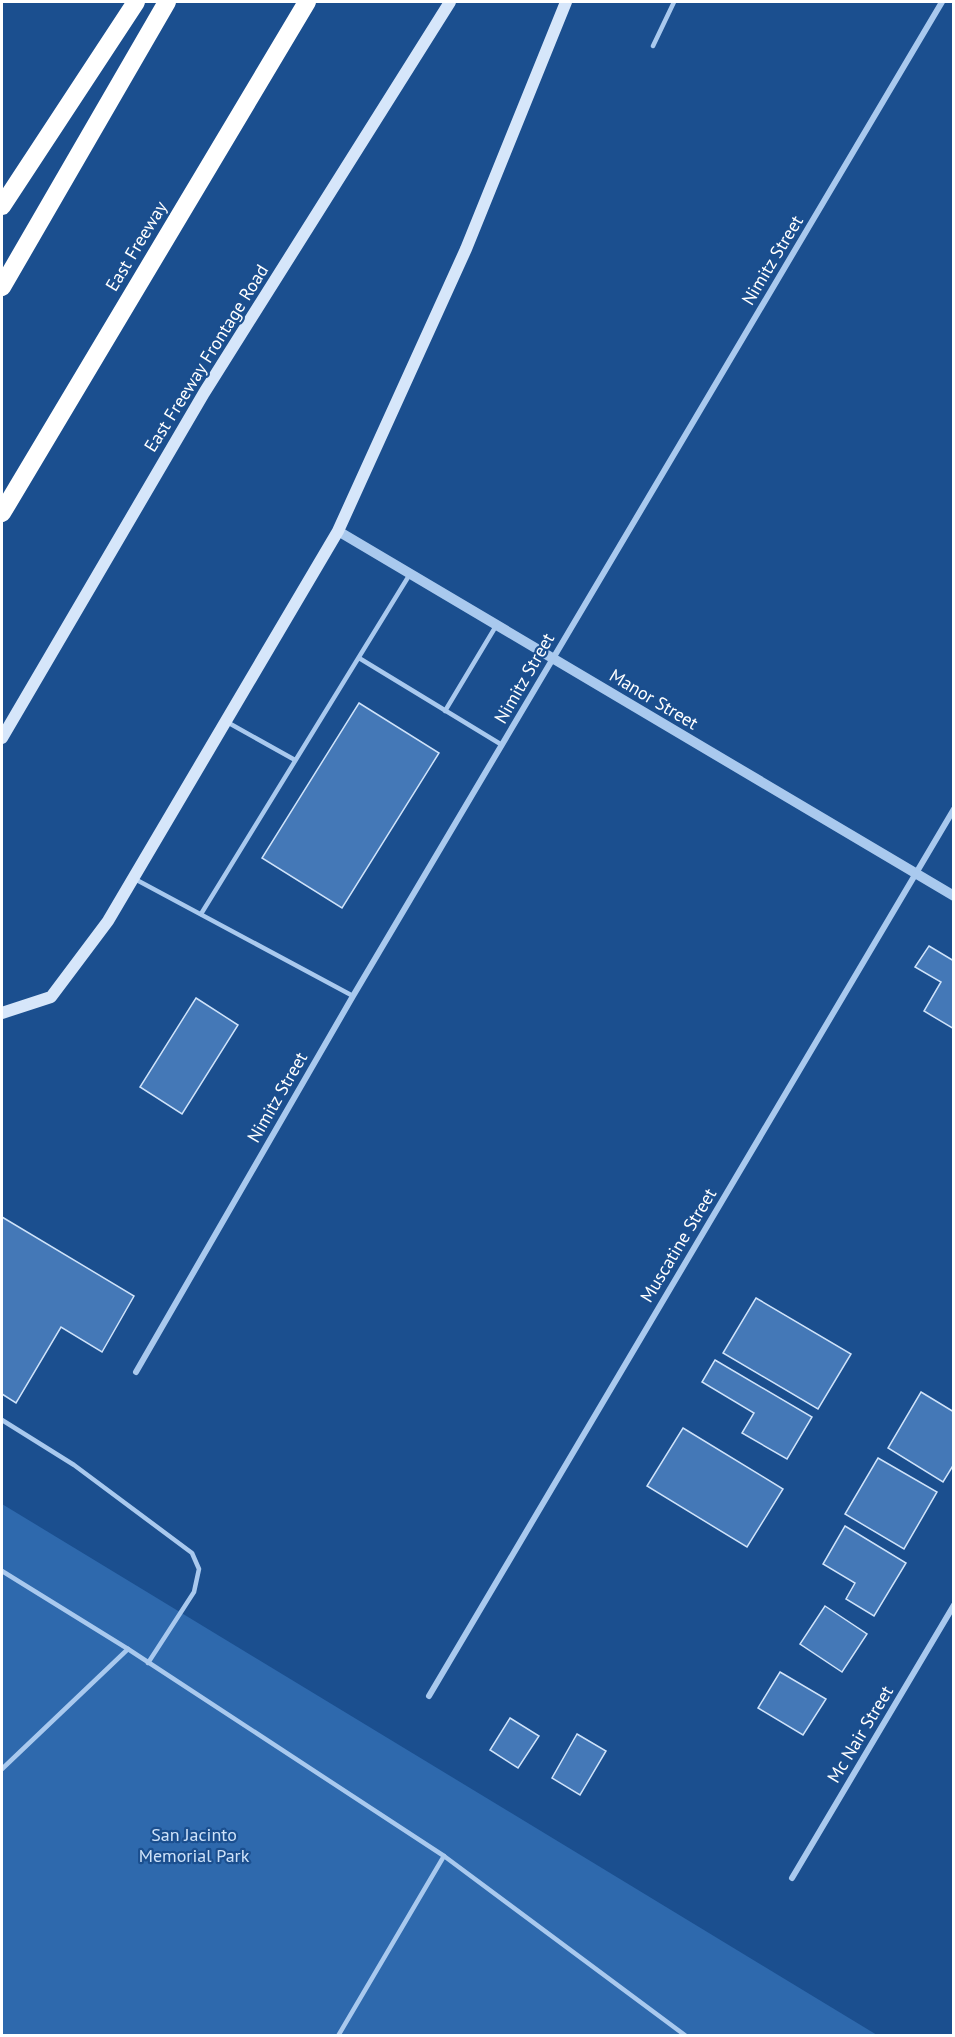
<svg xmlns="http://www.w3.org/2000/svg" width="955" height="2037" font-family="'PT Sans',sans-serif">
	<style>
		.green { fill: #2e69ad }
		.building { fill: #4478b7; stroke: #cfe3fa; stroke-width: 1.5 }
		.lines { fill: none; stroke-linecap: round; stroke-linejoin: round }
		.service { stroke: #a9c9ee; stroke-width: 4.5 }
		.minor { stroke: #a9c9ee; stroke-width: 6 }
		.tertiary { stroke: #a9c9ee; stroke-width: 10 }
		.secondary { stroke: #d6e6fa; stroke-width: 12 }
		.motorway { stroke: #fff; stroke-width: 18 }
		.labels { text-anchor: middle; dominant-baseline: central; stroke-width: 4.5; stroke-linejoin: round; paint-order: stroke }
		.street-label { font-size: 18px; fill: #fff; stroke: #1b4f8f }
		.park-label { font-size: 18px; fill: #cfe3fa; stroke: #1b4f8f }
	</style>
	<rect width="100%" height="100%" fill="#1b4f8f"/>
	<path class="green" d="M2,1504L877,2035H2Z"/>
	<g class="building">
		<path d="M359,703L439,753L342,908L262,858Z"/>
		<path d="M929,946L954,961V1029L924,1011L941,982L915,967Z"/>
		<path d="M196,998L238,1025L182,1114L140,1087Z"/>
		<path d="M2,1217L134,1296L102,1352L61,1327L16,1403L2,1394Z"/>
		<path d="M756,1298L851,1354L818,1409L723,1353Z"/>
		<path d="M715,1360L812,1417L787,1459L742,1433L754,1413L702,1382Z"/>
		<path d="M921,1392L954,1412V1464L943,1482L888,1448Z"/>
		<path d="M683,1428L783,1489L747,1547L647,1486Z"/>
		<path d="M878,1458L937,1492L904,1549L845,1514Z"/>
		<path d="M845,1526L906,1563L874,1616L846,1599L855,1583L823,1564Z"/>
		<path d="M825,1606L867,1634L842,1672L800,1644Z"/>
		<path d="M780,1672L826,1699L803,1735L758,1708Z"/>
		<path d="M510,1718L539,1736L518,1768L490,1750Z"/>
		<path d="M577,1734L606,1751L580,1795L552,1778Z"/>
	</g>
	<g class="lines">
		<g class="service">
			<path d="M653,46L674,2"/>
			<path d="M359,658L502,745"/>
			<path d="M445,711L496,626"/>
			<path d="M227,722L295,760"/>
			<path d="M133,878L353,996"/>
			<path d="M201,914L410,574"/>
			<path d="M2,1420L74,1465L192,1553L199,1569L194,1592L148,1663"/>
			<path d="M2,1571L128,1649L444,1856L686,2036"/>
			<path d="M2,1769L128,1649"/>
			<path d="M338,2036L444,1856"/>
		</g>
		<g class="minor">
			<path d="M136,1372L353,996L942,2"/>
			<path d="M429,1696L954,809"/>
			<path d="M792,1878L954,1605"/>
		</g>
		<path class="tertiary" d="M338,531L954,896"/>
		<g class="secondary">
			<path d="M2,738L204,393L450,2"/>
			<path d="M2,1013L51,997L108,921L338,531L466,249L566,2"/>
		</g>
		<g class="motorway">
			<path d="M2,206L136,2"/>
			<path d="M2,287L167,2"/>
			<path d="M2,513L307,2"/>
		</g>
	</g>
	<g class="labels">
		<g class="street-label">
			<text transform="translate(136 246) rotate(-59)">East Freeway</text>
			<text transform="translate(772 260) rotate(-59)">Nimitz Street</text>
			<text transform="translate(206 358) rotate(-58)">East Freeway Frontage Road</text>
			<text transform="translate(524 678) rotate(-60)">Nimitz Street</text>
			<text transform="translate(654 699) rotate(31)">Manor Street</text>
			<text transform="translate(277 1097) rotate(-60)">Nimitz Street</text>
			<text transform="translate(678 1245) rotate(-59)">Muscatine Street</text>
			<text transform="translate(860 1734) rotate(-59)">Mc Nair Street</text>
		</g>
		<g class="park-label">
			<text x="194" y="1834">San Jacinto<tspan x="194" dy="21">Memorial Park</tspan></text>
		</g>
	</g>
	<rect width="955" height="2037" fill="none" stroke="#ffffff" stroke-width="6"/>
</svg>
